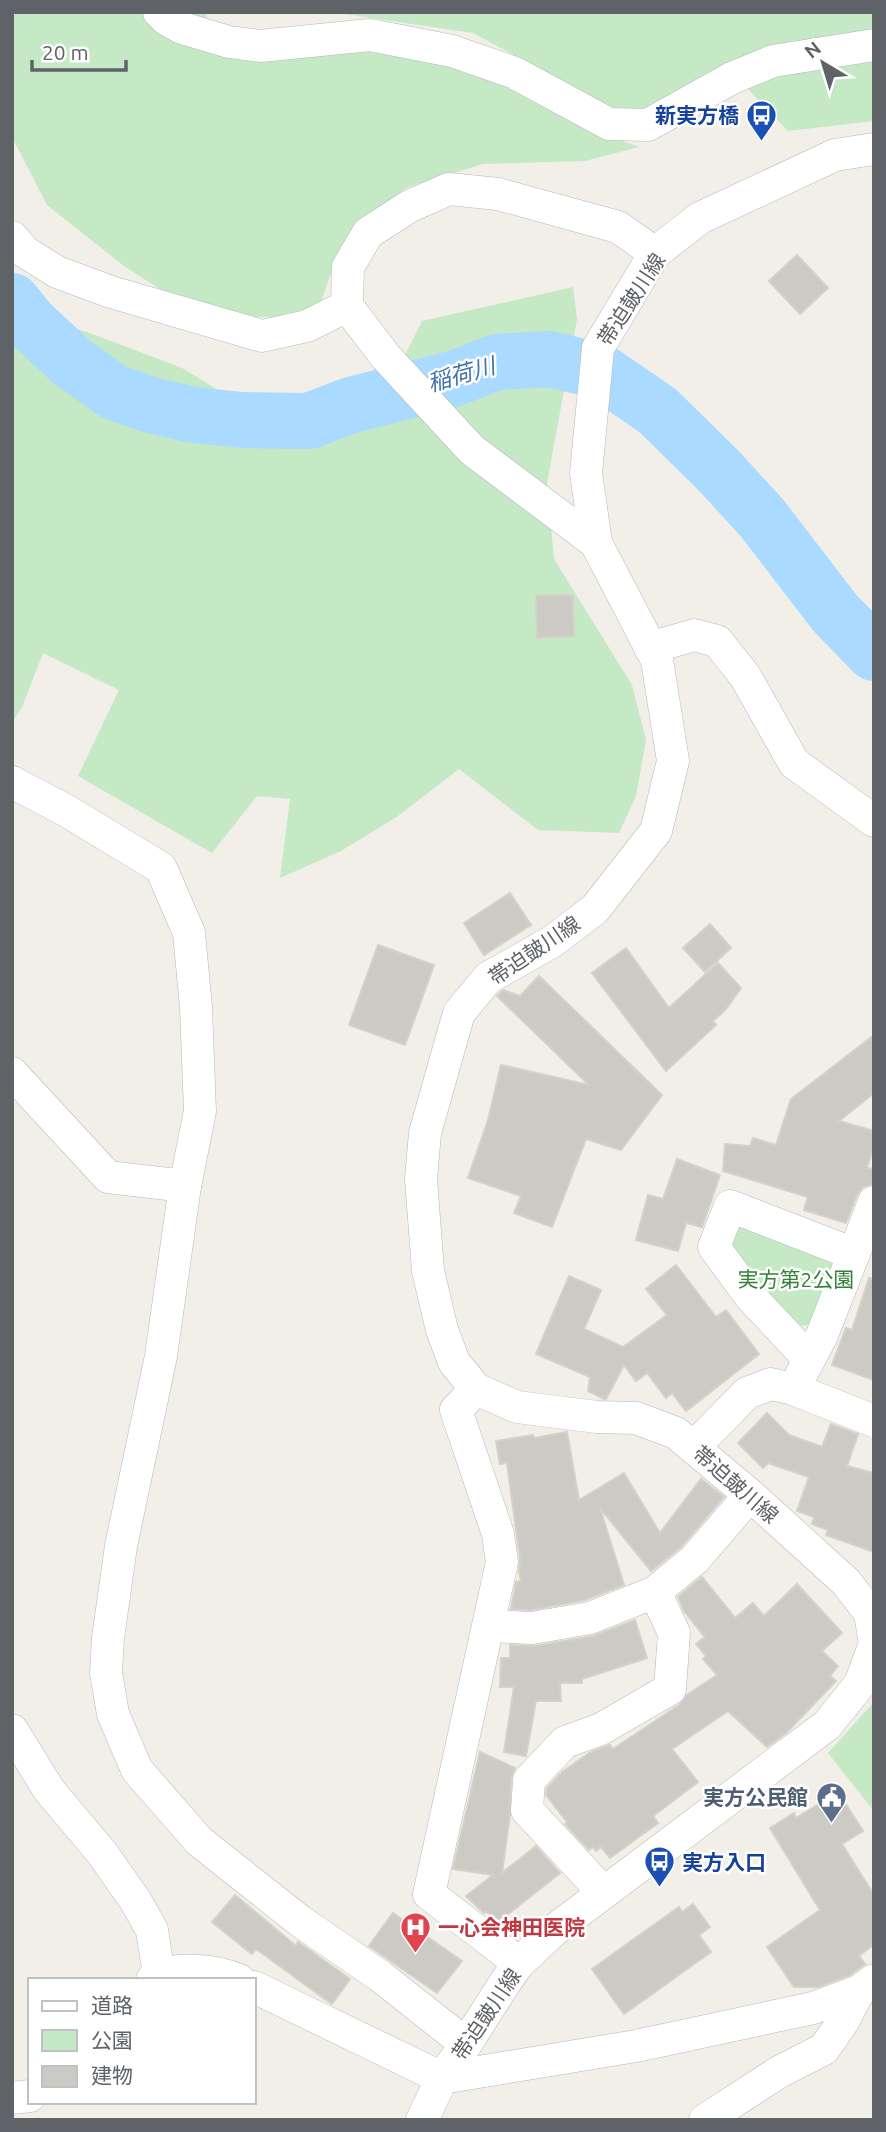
<svg xmlns="http://www.w3.org/2000/svg" width="886" height="2132" font-family="Ubuntu,'Noto Sans JP',sans-serif">
	<style>
		.green { fill: #c5e8c5 }
		.lines { fill: none; stroke-linecap: round; stroke-linejoin: round }
		.river { stroke: #aadaff; stroke-width: 56 }
		.building { fill: #cccac5; stroke: #d6d1c6; stroke-width: 2 }
		.minor-casing { stroke: #b5b8bc; stroke-width: 33 }
		.minor { stroke: #fff; stroke-width: 32 }
		.labels { text-anchor: middle; dominant-baseline: central; stroke-width: 5; stroke-linejoin: round; paint-order: stroke }
		.transit-label { font-size: 21px; font-weight: bold; fill: #164399; stroke: #fff; text-anchor: end }
		.street-label { font-size: 21px; fill: #5f6368; stroke: #fff }
		.park-label { font-size: 21px; fill: #348238; stroke: #fff }
		.service-label { font-size: 21px; font-weight: bold; fill: #4e5e75; stroke: #fff; text-anchor: end }
		.health-label { font-size: 21px; font-weight: bold; fill: #be3a42; stroke: #fff; text-anchor: start }
		.water-label { font-size: 23px; font-style: italic; fill: #4174aa; stroke: #fff }
	</style>
	<rect width="100%" height="100%" fill="#f1efe8"/>
	<g class="green">
		<path d="M12,12H207L204,38L384,49L469,72L506,86L585,127L639,147L585,161L483,164L408,187L355,225L335,261L320,305L277,317H227L169,295L124,266L47,205L12,137Z"/>
		<path d="M331,12H874V121L788,131L747,88L657,107L619,112L473,33Z"/>
		<path d="M573,287L577,319L547,483L554,559L632,685L646,740L636,796L619,833L538,830L459,769L398,816L341,851L280,878L290,799L257,796L212,853L78,776L119,690L43,653L22,707L12,723V310L90,333L182,368L246,407L345,401L381,380L406,353L422,321Z"/>
		<path d="M746,1224L825,1255L834,1267L813,1325L792,1326L729,1244L734,1229Z"/>
		<path d="M874,1702V1811L828,1753Z"/>
	</g>
	<g class="lines">
		<path class="river" d="M12,301L30,323L73,363L114,392L151,405L193,415L243,420L309,421L351,405L453,379L497,362L549,359L600,371L658,411L719,471L762,518L835,613L874,653"/>
	</g>
	<g class="building">
		<path d="M797,255L828,288L800,314L769,281Z"/>
		<path d="M573,595L574,636L537,638L536,596Z"/>
		<path d="M510,893L531,925L484,955L464,923Z"/>
		<path d="M710,924L731,948L705,972L683,948Z"/>
		<path d="M378,945L434,965L405,1045L349,1025Z"/>
		<path d="M626,948L669,1008L718,963L741,988L726,1009L713,1021L716,1025L666,1071L592,973Z"/>
		<path d="M539,976L662,1095L621,1150L586,1139L552,1227L514,1213L521,1196L468,1178L488,1120L501,1065L589,1085L497,996L503,990L520,996Z"/>
		<path d="M874,1035V1093L839,1121L874,1131V1145L867,1168L874,1169V1184L863,1187L857,1195L846,1223L804,1210L808,1197L723,1171L725,1144L750,1146L753,1138L776,1145L791,1099Z"/>
		<path d="M677,1159L720,1175L702,1227L686,1223L678,1251L636,1240L648,1195L663,1199Z"/>
		<path d="M676,1265L716,1317L726,1310L759,1354L686,1411L672,1393L666,1398L647,1373L636,1381L624,1365L606,1399H604L588,1391L590,1377L536,1354L569,1276L601,1290L584,1329L623,1347L667,1315L646,1289Z"/>
		<path d="M869,1278L874,1279V1380L832,1365L846,1328L852,1330Z"/>
		<path d="M767,1413L789,1435L822,1447L831,1424L858,1434L847,1466L874,1473V1552L826,1535L828,1530L812,1524L814,1517L797,1511L809,1477L768,1463L763,1468L738,1443Z"/>
		<path d="M567,1432L579,1500L624,1473L660,1533L701,1479L724,1497L682,1546L651,1571L600,1508L624,1585L585,1600L531,1610L511,1609L516,1582L521,1581L519,1572L520,1559L507,1463L500,1464L496,1441L533,1435L534,1438Z"/>
		<path d="M702,1577L735,1618L753,1603L764,1616L797,1584L842,1633L822,1651L838,1666L830,1676L836,1681L786,1733L767,1747L728,1711L672,1749L698,1782L653,1816L658,1823L610,1858L601,1847L596,1851L593,1847L589,1850L565,1824L567,1822L546,1795L547,1788L562,1772L591,1752L610,1745L613,1749L679,1705L687,1695L717,1675L703,1659L706,1656L696,1644L705,1637L684,1611L678,1597Z"/>
		<path d="M635,1620L647,1658L582,1679V1683H560L561,1701H536L526,1756L504,1752L514,1687H500L501,1658H510V1645L535,1646L593,1636Z"/>
		<path d="M480,1752L515,1768L511,1779L510,1815L502,1873L536,1846L560,1873L497,1923L486,1911L484,1913L466,1896L493,1875L453,1869Z"/>
		<path d="M838,1792L863,1831L842,1844L874,1895V1944L859,1956L865,1964L850,1975L818,1987H794L767,1947L820,1910L770,1828L794,1813L796,1818Z"/>
		<path d="M235,1895L296,1946L298,1942L350,1979L332,2004L256,1949L252,1954L212,1922Z"/>
		<path d="M693,1904L710,1927L699,1935L711,1952L624,2014L592,1969L679,1907L682,1912Z"/>
		<path d="M393,1913L462,1961L437,1993L369,1946Z"/>
	</g>
	<g class="lines">
		<defs>
			<g id="minor">
				<path d="M159,12L166,19L182,28L229,42L260,46L370,35L452,51L515,73L609,124L648,125L732,78L773,61L874,45"/>
				<path d="M874,149L835,155L700,218L655,253L598,348L586,473L596,543L657,660L673,761L656,831L595,909L553,941L488,978L459,1013L425,1133L421,1179L428,1271L442,1330L454,1362L476,1389L517,1407L597,1417L636,1418L676,1433L750,1495L846,1582L870,1613L874,1638"/>
				<path d="M12,237L25,252L57,272L111,292L262,336L307,326L347,306"/>
				<path d="M596,543L472,450L386,357L347,306L348,267L368,233L410,206L449,189L498,194L618,227L655,253"/>
				<path d="M650,648L694,635L717,641L745,676L794,763L874,821"/>
				<path d="M12,782L67,811L161,868L189,933L196,1007L200,1111L185,1186L161,1356L121,1546L108,1638L106,1673L113,1714L137,1770L199,1841L300,1921L380,1976L466,2044"/>
				<path d="M12,1073L108,1177L185,1186"/>
				<path d="M809,1359L750,1296L714,1247L730,1206L854,1254"/>
				<path d="M801,1375L822,1335L874,1202"/>
				<path d="M476,1389L456,1410L498,1534L502,1562L429,1894L519,1963"/>
				<path d="M694,1447L747,1393L771,1384L793,1389L874,1421"/>
				<path d="M489,1626L532,1628L590,1618L655,1592L695,1559L750,1495"/>
				<path d="M12,1730L49,1790L102,1853L135,1900L152,1930L159,1975"/>
				<path d="M603,1892L527,1810L529,1780L565,1742L601,1729L670,1689L674,1633L655,1592"/>
				<path d="M152,1980C174,1965 216,1970 239,1980"/>
				<path d="M254,1987L442,2078L636,2046L813,2008L859,1991L874,1980"/>
				<path d="M12,2098L30,2096"/>
				<path d="M422,2120L442,2078L466,2044L506,1981L519,1963L553,1931L827,1725L860,1684L874,1646"/>
				<path d="M705,2120L779,2072L824,2049L844,2020L859,1991"/>
			</g>
		</defs>
		<use href="#minor" class="minor-casing"/>
		<use href="#minor" class="minor"/>
	</g>
	<defs>
		<symbol id="bus-pin" viewBox="-11 -11 22 30"><path d="M0 17L-7.5 6A9.5 9.5 0 1 1 7.5 6Z" fill="#1a4fb4" stroke="#fff"/><path d="M-5-6H5V4H4V6H2V4H-2V6H-4V4H-5ZM-3.5-4V0h7V-4ZM-3.5 1.2v1.5H-2V1.2ZM2 1.2v1.5H3.5V1.2Z" fill="#fff"/></symbol>
		<symbol id="civic-pin" viewBox="-11 -11 22 30"><path d="M0 17L-7.5 6A9.5 9.5 0 1 1 7.5 6Z" fill="#5c6f8a" stroke="#fff"/><path d="M-.6-6.5H3V-4.5H.6V-3L4-1V1h2V6H-6V1h2V-1L-.6-3ZM-1.2 2.5V6h2.4V2.5Z" fill="#fff"/></symbol>
		<symbol id="hospital-pin" viewBox="-11 -11 22 30"><path d="M0 17L-7.5 6A9.5 9.5 0 1 1 7.5 6Z" fill="#e0444e" stroke="#fff"/><path d="M-5-5h3v3.5h4V-5h3V5h-3V1.5h-4V5h-3Z" fill="#fff"/></symbol>
	</defs>
	<g fill-rule="evenodd">
		<use href="#bus-pin" x="744" y="98" width="35" height="47"/>
		<use href="#civic-pin" x="814" y="1780" width="35" height="47"/>
		<use href="#bus-pin" x="642" y="1844" width="35" height="47"/>
		<use href="#hospital-pin" x="398" y="1910" width="35" height="47"/>
	</g>
	<g class="labels">
		<g class="transit-label">
			<text x="739" y="115">新実方橋</text>
			<text x="682" y="1862" text-anchor="start">実方入口</text>
		</g>
		<g class="street-label">
			<text transform="translate(631 299) rotate(-57)">帯迫皷川線</text>
			<text transform="translate(534 950) rotate(-34)">帯迫皷川線</text>
			<text transform="translate(736 1484) rotate(41)">帯迫皷川線</text>
			<text transform="translate(486 2014) rotate(-56)">帯迫皷川線</text>
		</g>
		<g class="park-label">
			<text x="796" y="1279">実方第2公園</text>
		</g>
		<g class="service-label">
			<text x="808" y="1797">実方公民館</text>
		</g>
		<g class="health-label">
			<text x="438" y="1927">一心会神田医院</text>
		</g>
		<g class="water-label">
			<text transform="translate(461 374) rotate(-16)">稲荷川</text>
		</g>
	</g>
	<rect width="886" height="2132" fill="none" stroke="#5f6368" stroke-width="28"/>
	<rect x="28" y="1978" width="228" height="126" fill="#ffffff" stroke="#bfc1c3" stroke-width="2"/>
	<rect x="42" y="2001" width="35" height="10" fill="#ffffff" stroke="#bfc1c3" stroke-width="2"/>
	<text x="91" y="2013" font-size="21" fill="#5f6368">道路</text>
	<rect x="42" y="2030" width="35" height="21" fill="#c5e8c5" stroke="#bfc1c3" stroke-width="2"/>
	<text x="91" y="2048" font-size="21" fill="#5f6368">公園</text>
	<rect x="42" y="2066" width="35" height="21" fill="#cccac5" stroke="#bfc1c3" stroke-width="2"/>
	<text x="91" y="2083" font-size="21" fill="#5f6368">建物</text>
	<g transform="translate(823 63) rotate(322)" stroke="#ffffff" stroke-width="5" paint-order="stroke">
	<path d="M0-5L12 26L0 18L-12 26Z" fill="#5f6368"/>
	<text y="-10" font-size="19" font-weight="bold" text-anchor="middle" fill="#5f6368">N</text>
	</g>
	<path d="M32 60v10h94v-10" fill="none" stroke="#5f6368" stroke-width="3.5"/>
	<text x="42" y="60" font-size="21" fill="#5f6368" stroke="#ffffff" stroke-width="5" paint-order="stroke">20 m</text>
</svg>
